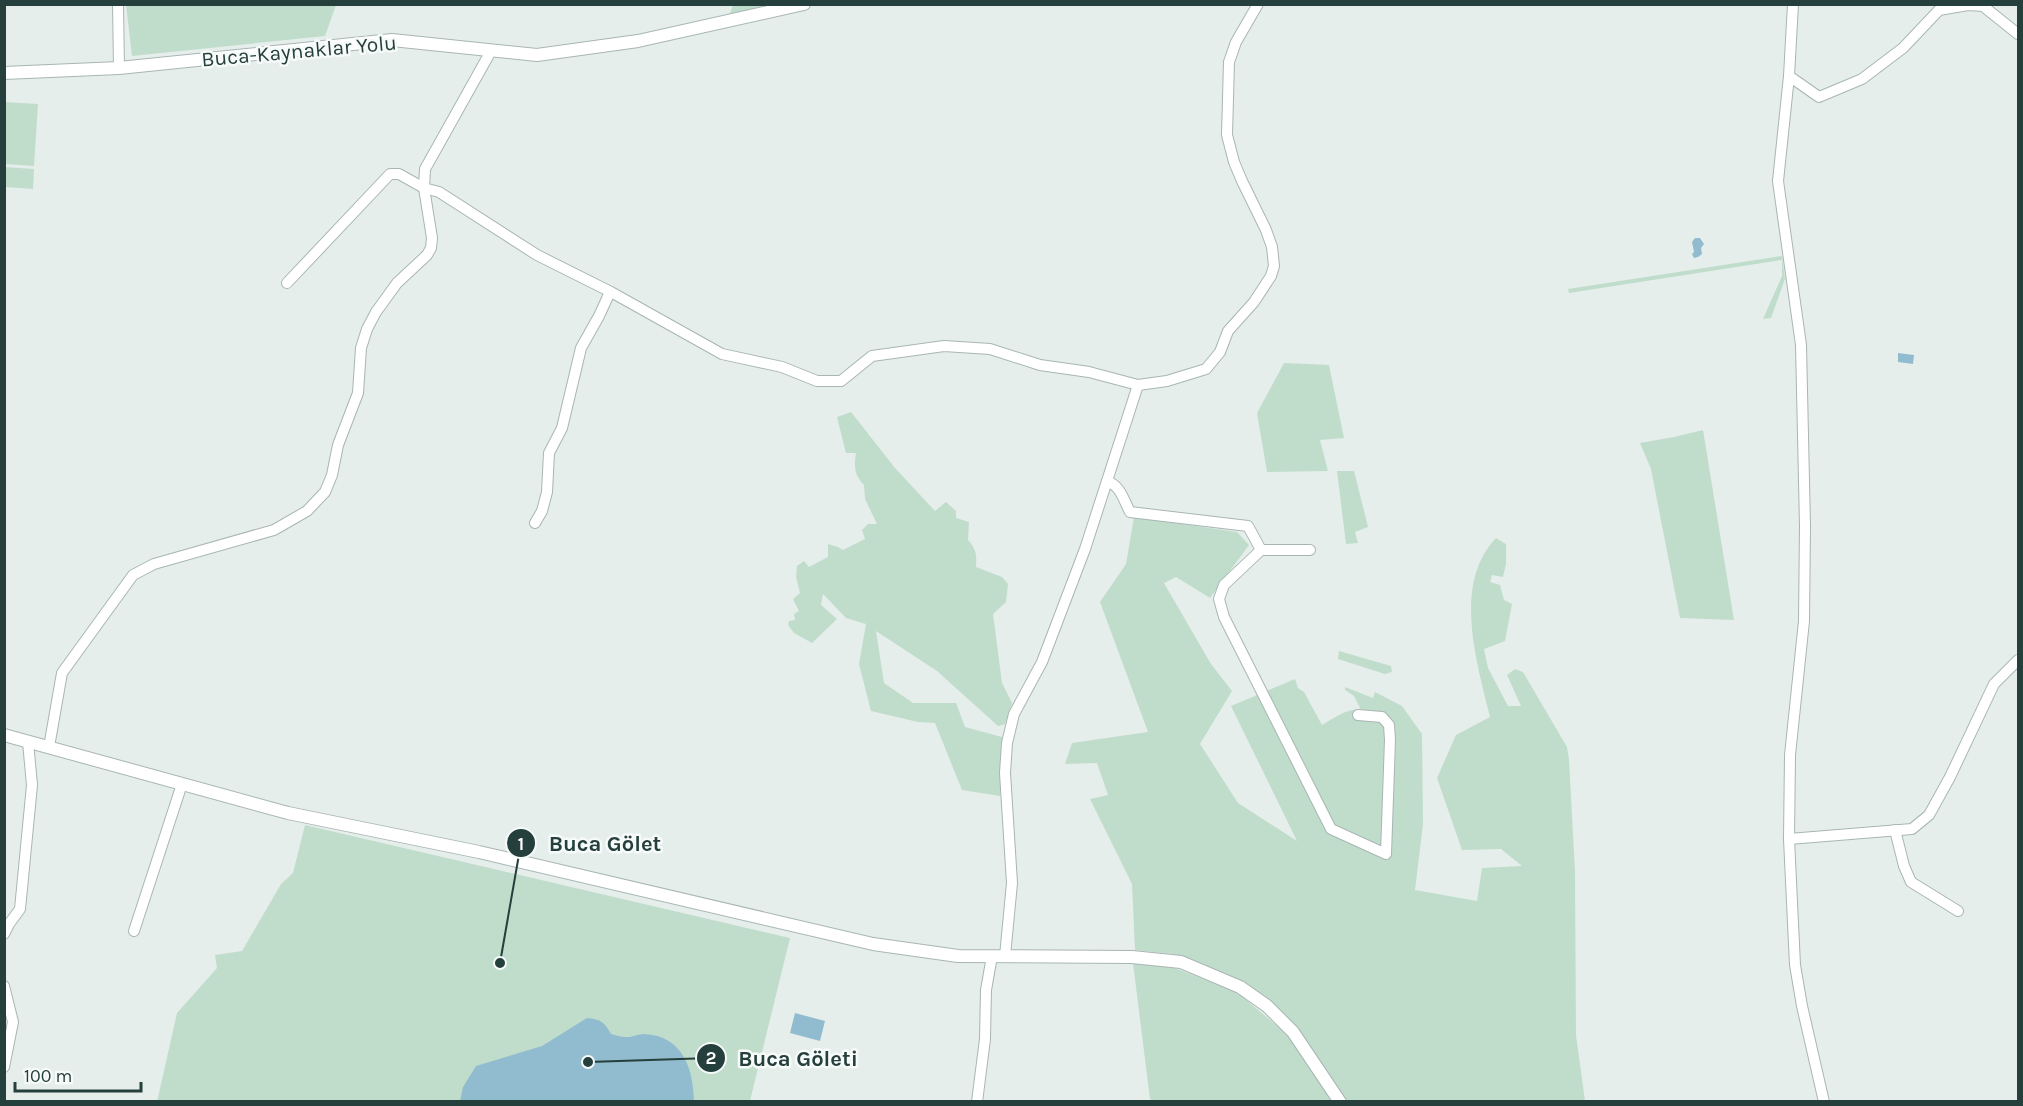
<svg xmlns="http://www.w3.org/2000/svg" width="2023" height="1106" font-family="Karla,sans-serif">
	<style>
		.green { fill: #c0ddcc }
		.water { fill: #91bccf }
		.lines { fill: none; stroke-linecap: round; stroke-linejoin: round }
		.minor-casing { stroke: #a8b6b3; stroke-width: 12 }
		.tertiary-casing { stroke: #a8b6b3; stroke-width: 14 }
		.minor { stroke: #fff; stroke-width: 10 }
		.tertiary { stroke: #fff; stroke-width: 12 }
		.labels { text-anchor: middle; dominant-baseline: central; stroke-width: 5; stroke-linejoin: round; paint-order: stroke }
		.street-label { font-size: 21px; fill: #253f3c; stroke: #f6faf9 }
		.leader { fill: none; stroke: #253f3c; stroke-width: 2 }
		.callout-dot { fill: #253f3c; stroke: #f6faf9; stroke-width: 2 }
		.mark-label { font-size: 18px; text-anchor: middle; font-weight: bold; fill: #fff }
		.callout-label { font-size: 22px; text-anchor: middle; font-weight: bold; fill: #253f3c; stroke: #f6faf9; stroke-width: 5; stroke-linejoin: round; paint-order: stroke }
	</style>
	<rect width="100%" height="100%" fill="#e6eeeb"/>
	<g class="green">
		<path d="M126,5V4L336,5L325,36L132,56Z"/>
		<path d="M733,5H775L729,16Z"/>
		<path d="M4,102L38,104L34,166L5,164Z"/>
		<path d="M5,167L34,169L33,189L5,187Z"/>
		<path d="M1782,256L1785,279L1771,318L1763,319L1782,276V260L1569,293L1568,289Z"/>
		<path d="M1284,363L1329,365L1344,438L1320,440L1328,471L1267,472L1257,413Z"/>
		<path d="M851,412L895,468L935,511L946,502L956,511V518L969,522L968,540C976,549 977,555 976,567L1002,577L1008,584L1006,602L993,614L1002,683L1012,703L1005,724L998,726L937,671L876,631L884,683L913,703H956L965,727L1002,737L1000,796L962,790L935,723L918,722L871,711L859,664L866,624L846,618L823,594L821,605L837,619L812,643L794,633L788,625L789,621L795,620L794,614L799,611L793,599L800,593L796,577L797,566L804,561L809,567L828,557V544L838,547L843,550L865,539L862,530L868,524H877L865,499L864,485C854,475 854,466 856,453H846L837,417Z"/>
		<path d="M1703,430L1734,620L1680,618L1651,469L1640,443L1674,437Z"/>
		<path d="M1337,471H1354L1368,527L1355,532L1358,543L1346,544Z"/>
		<path d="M1134,517L1237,532L1249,545L1210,598L1176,577L1164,583L1211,664L1232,691L1200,744L1238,803L1297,841L1231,706L1295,679L1298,688L1304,692L1322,725C1333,719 1348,707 1361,710L1354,696L1345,690V687L1373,698L1375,692L1402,706L1422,734L1423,824L1415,890L1477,901L1482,868L1522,866L1501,849L1462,850L1437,778L1456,735L1490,717C1477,663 1452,584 1496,538L1506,544V564L1503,577L1492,575L1490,582L1500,585L1504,600L1512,604L1505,641L1484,649L1488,668L1508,706H1521L1507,675L1515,669L1523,672L1567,747L1569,759L1575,872L1576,1035L1585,1101H1346L1297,1027L1266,997L1212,968L1173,954L1135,950L1132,884L1090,799L1108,795L1097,763L1065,764L1072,743L1148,732L1100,602L1126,564Z"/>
		<path d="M1339,651L1391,666L1392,672L1385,674L1338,659Z"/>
		<path d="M305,825L790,938L750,1101L157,1102L177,1013L217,968L215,955L242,951L281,884L293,873Z"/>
		<path d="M1133,963L1175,968L1238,993L1289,1036L1332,1101H1153L1150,1099Z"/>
	</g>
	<g class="water">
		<path d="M1695,238H1700L1704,244L1701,248L1702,254L1698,257L1694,258L1692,254L1694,252L1692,242Z"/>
		<path d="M1898,353L1914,355L1913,364L1898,362Z"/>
		<path d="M795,1013L825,1021L820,1041L790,1033Z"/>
		<path d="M587,1018C601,1019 605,1023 611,1034C616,1035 621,1037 625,1037C631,1038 638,1034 644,1034C683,1036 693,1068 694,1101H460L463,1087L476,1066L542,1046Z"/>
	</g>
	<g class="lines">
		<defs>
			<g id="minor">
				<path d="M118,4L119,68"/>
				<path d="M1793,4L1789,76L1778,181L1801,345L1805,526L1804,621L1790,755L1789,839L1795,965L1802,1006L1824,1102"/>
				<path d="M491,51L425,169L424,188L439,192L537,255L611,292L722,354L782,367L817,381H841L872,356L944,346L990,349L1040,365L1089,372L1138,385L1167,381L1206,369L1220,352L1228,331L1254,302L1271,276L1274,266L1272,247L1266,230L1242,181L1234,162L1227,135L1229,62L1236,42L1258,4"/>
				<path d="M1789,76L1819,97L1862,79L1903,48L1939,10L1968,5L1983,6L2018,34"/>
				<path d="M1107,482C1120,484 1124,501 1130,512L1248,526L1261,550H1310"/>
				<path d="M535,523L542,511L547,492L549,453L562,428L581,348L599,316L610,292"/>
				<path d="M1261,550L1224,585L1219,599L1224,617L1331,829L1386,854L1390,740L1389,725L1382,717L1358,715"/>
				<path d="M49,747L62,673L133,575L154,564L274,530L307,511L325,492L332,475L338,445L358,393L361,348L367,329L376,312L397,283L427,255L431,248L432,238L424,188L399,174H390L287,283"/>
				<path d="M1895,830L1904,866L1911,882L1958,911"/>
				<path d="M1789,839L1912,829L1929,815L1950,777L1994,684L2018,660"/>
				<path d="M134,931L182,784"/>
				<path d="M4,934L9,924L20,909L32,785L28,742"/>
				<path d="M1005,956L1012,883L1005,773L1007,743L1014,714L1042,662L1085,549L1138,385"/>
				<path d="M4,986L13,1022L4,1067"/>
				<path d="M977,1102L985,1039L986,990L992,956"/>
			</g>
			<g id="tertiary">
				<path d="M4,73L119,68L392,40L537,55L638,41L804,4"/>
				<path d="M4,735L288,813L479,852L873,944L958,956L1132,957L1181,962L1240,987L1267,1006L1293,1032L1340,1102"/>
			</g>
		</defs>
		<use href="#minor" class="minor-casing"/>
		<use href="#tertiary" class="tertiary-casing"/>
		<use href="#minor" class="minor"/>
		<use href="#tertiary" class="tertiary"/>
	</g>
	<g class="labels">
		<g class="street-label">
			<text transform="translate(299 51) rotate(-5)">Buca-Kaynaklar Yolu</text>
		</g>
	</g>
	<path class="leader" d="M500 963L521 843M588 1062L711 1058"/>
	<g class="callout-dot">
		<circle cx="500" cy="963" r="6"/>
		<circle cx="588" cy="1062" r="6"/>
		<circle cx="521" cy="843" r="15"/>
		<circle cx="711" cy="1058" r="15"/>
	</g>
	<g class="mark-label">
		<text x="521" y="850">1</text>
		<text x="711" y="1064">2</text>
	</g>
	<g class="callout-label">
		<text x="605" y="851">Buca Gölet</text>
		<text x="798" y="1066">Buca Göleti</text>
	</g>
	<rect width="2023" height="1106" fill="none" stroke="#253f3c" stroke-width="12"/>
	<path d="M15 1082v9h126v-9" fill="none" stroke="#253f3c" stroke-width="3"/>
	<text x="24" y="1082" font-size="18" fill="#253f3c" stroke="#f6faf9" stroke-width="4.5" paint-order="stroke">100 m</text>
</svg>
